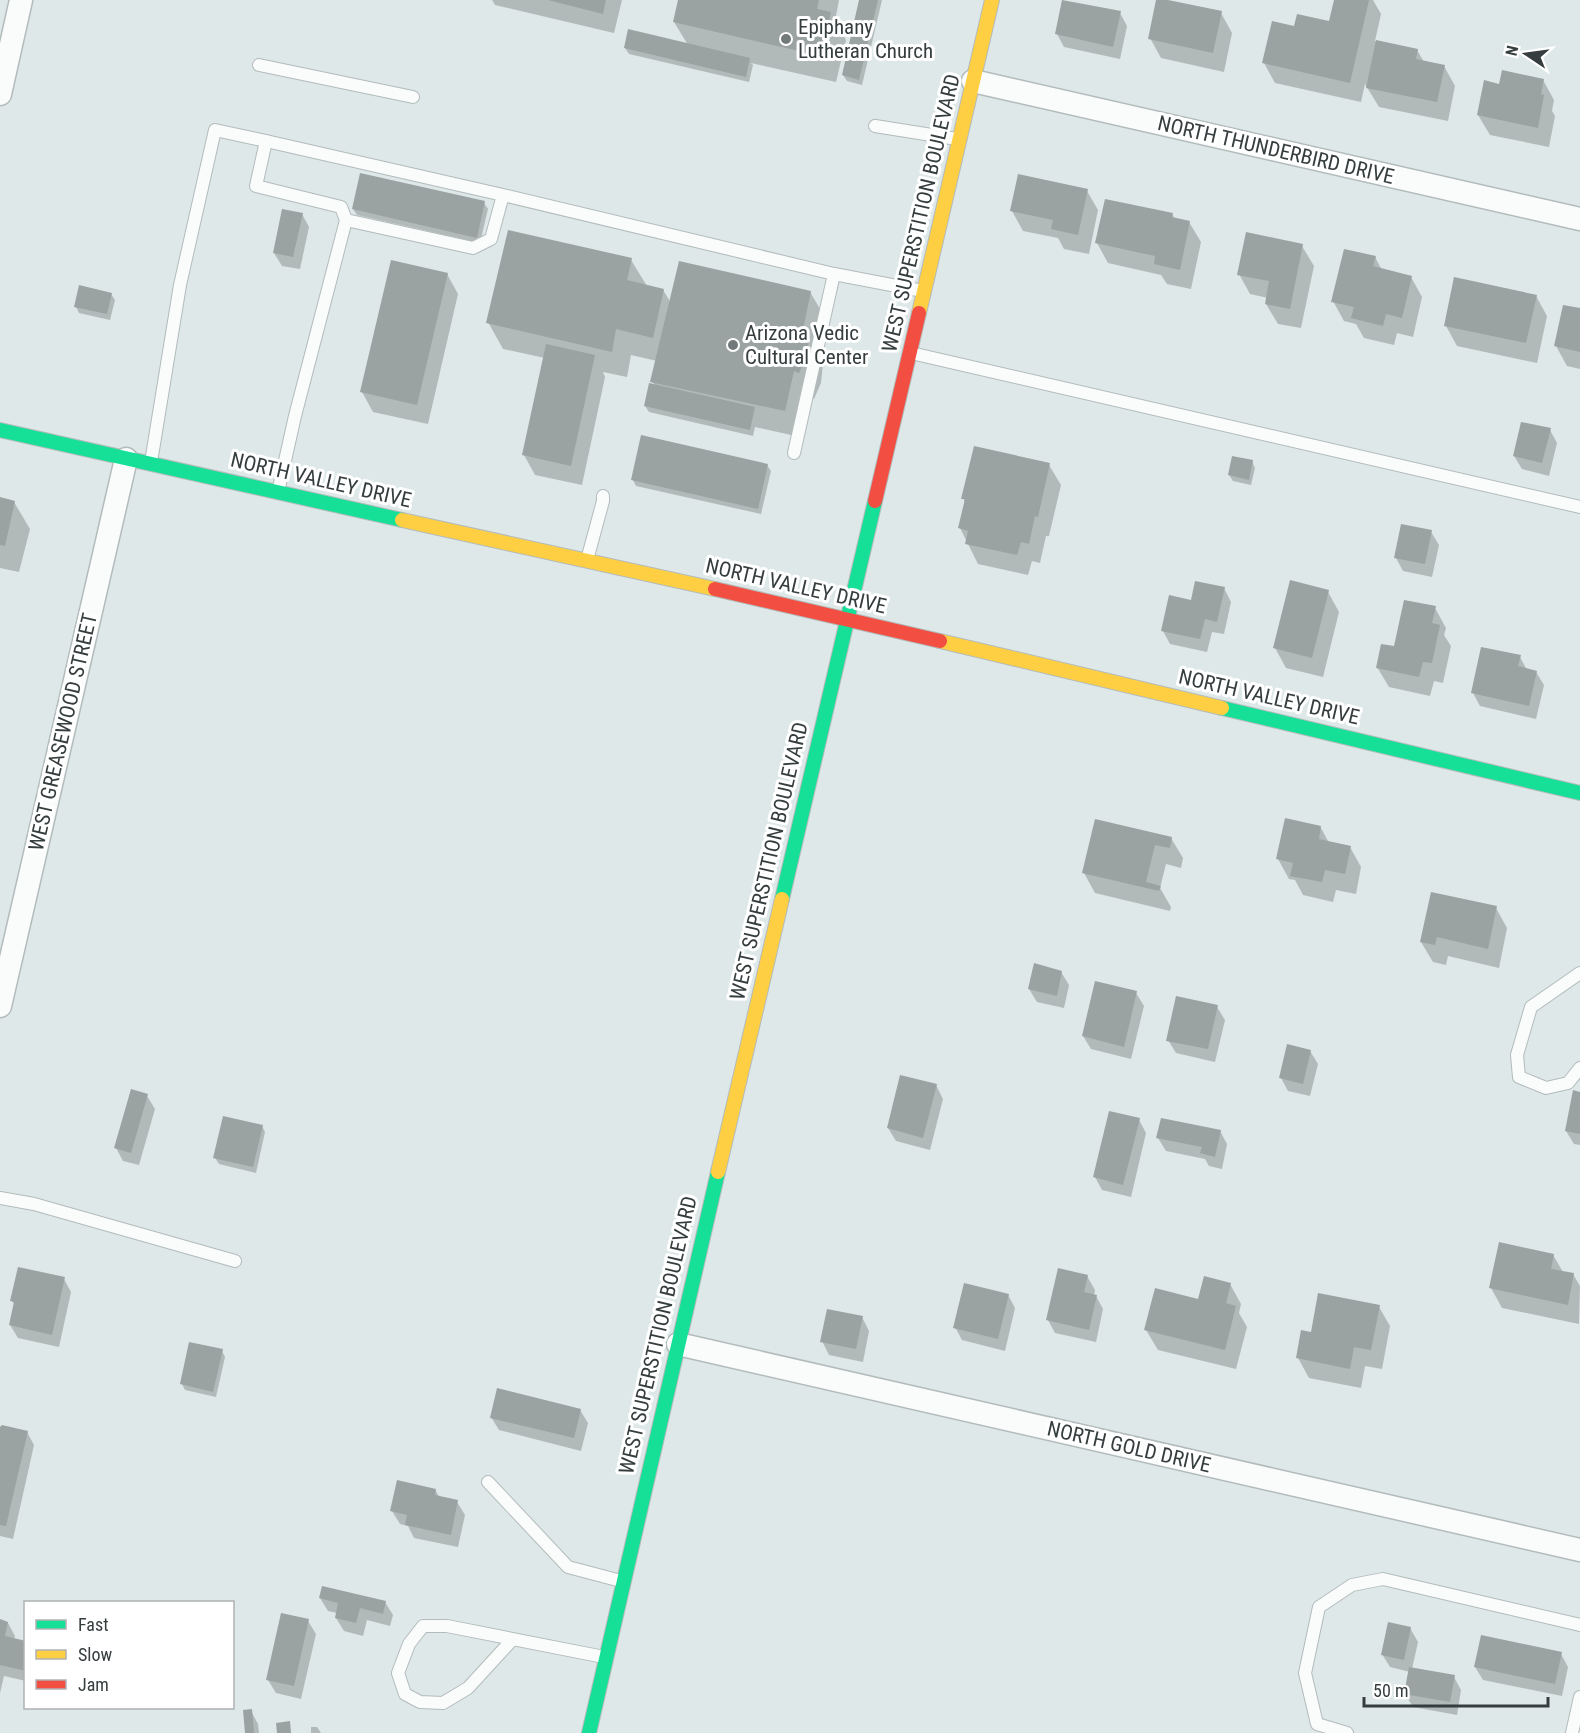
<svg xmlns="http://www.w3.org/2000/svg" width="1580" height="1733" font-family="'Roboto Condensed',sans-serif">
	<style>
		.shadow { fill: #0003 }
		.building { fill: #9aa2a2 }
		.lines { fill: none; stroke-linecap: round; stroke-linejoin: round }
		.lane-casing { stroke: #b3bbbb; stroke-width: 14 }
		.street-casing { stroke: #b3bbbb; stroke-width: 25 }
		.fast-casing { stroke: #b3bbbb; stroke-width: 16 }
		.slow-casing { stroke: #b3bbbb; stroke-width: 16 }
		.jam-casing { stroke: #b3bbbb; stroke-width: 16 }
		.lane { stroke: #fafcfc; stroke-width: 12 }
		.street { stroke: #fafcfc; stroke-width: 22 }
		.fast { stroke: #16e098; stroke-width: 14 }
		.slow { stroke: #ffcf43; stroke-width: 14 }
		.jam { stroke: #f24e42; stroke-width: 14 }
		.poi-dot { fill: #71797a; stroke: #fff; stroke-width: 2 }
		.labels { text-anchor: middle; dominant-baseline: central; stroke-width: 6; stroke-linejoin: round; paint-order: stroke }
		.poi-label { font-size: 21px; fill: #363d3e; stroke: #fff; text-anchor: start }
		.street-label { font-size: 21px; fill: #363d3e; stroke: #fff }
	</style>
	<rect width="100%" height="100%" fill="#dee8e8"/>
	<g class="shadow">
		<path d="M492,0H622L614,33L495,5Z"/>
		<path d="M679,0H839L835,21L846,40L836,82L751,63L753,65L749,82L629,54L625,48L688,45L674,22Z"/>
		<path d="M861,0H882L862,85L847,81L843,75Z"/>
		<path d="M1158,0L1221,13L1232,33L1224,72L1161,58L1150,38Z"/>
		<path d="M1335,0H1373L1381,14L1375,41L1417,50L1424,62L1444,66L1455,86L1448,121L1379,107L1365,84L1361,102L1275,83L1264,63L1295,28L1330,23Z"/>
		<path d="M1120,13L1127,26L1120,59L1064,47L1057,34Z"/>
		<path d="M1543,80L1554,100L1552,111L1555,116L1549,147L1490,135L1478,115L1500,85Z"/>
		<path d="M1087,191L1098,210L1089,254L1064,249L1058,238L1023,231L1012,211Z"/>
		<path d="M484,203L488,209L480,243L357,215L353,209Z"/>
		<path d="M302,214L309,227L300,269L282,266L274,253Z"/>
		<path d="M1172,214L1175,219L1189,222L1201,242L1191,289L1167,284L1161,275L1108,263L1097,243Z"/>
		<path d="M1302,246L1314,266L1301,328L1278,324L1266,304L1268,298L1250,294L1239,274Z"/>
		<path d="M1375,257L1382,270L1411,277L1422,297L1413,337L1397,333L1394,345L1364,338L1356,324L1344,321L1333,301Z"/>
		<path d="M631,260L647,286L663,290L671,303L810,292L826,319L818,354L823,363L821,383L814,399L808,397L800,437L755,427L753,436L649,412L645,406L655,386L652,381L657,361L631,355L627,377L603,372L605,377L582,485L535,475L524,455L545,358L503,349L488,322Z"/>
		<path d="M447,274L458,294L428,424L373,412L362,392Z"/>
		<path d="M111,294L115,300L110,320L79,313L76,307Z"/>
		<path d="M1536,296L1547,316L1537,363L1457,346L1446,326Z"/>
		<path d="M1580,310V369L1567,366L1556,346Z"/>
		<path d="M1550,430L1557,443L1549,476L1522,469L1514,456Z"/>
		<path d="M1252,461L1255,468L1251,485L1233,481L1229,475Z"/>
		<path d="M767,465L771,471L761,514L636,486L633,480Z"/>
		<path d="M1049,465L1061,485L1049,536H1046L1040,563L1032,561L1028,575L978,564L960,528L965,503L963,498Z"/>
		<path d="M0,499L14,502L30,529L19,572L0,568Z"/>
		<path d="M1431,532L1439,545L1432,577L1403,571L1396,558Z"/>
		<path d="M1224,588L1231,602L1224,634L1212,632L1207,652L1170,644L1163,631L1192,602Z"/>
		<path d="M1328,592L1339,612L1323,677L1286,668L1275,648Z"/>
		<path d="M1435,608L1446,628L1444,635L1451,646L1443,683L1434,681L1430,696L1389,687L1377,667Z"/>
		<path d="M1520,657L1527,670L1536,672L1544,685L1536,719L1480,706L1473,693Z"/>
		<path d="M1321,828L1329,843L1350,847L1361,867L1356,894L1336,890L1333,902L1303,895L1295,880L1289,879L1278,859Z"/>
		<path d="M1171,838L1183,858L1181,868L1166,864L1160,888L1171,907L1170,911L1095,893L1084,873Z"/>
		<path d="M1496,908L1507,928L1499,968L1448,956L1446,965L1433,962L1421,942Z"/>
		<path d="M1061,972L1069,985L1064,1008L1037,1002L1029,989Z"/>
		<path d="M1136,993L1144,1006L1131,1059L1091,1049L1083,1036Z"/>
		<path d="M1217,1007L1225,1020L1215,1062L1176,1053L1168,1040Z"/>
		<path d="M1310,1051L1318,1064L1310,1096L1288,1091L1281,1078Z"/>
		<path d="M936,1085L943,1099L930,1150L896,1141L888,1128Z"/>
		<path d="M1580,1093V1145L1574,1144L1566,1131Z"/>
		<path d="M147,1096L155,1109L139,1165L123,1161L116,1148Z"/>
		<path d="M1139,1120L1146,1133L1131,1197L1102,1190L1095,1177Z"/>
		<path d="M262,1126L265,1132L256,1173L219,1164L215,1158Z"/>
		<path d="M1220,1131L1227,1144L1222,1169L1209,1166L1205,1159L1166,1151L1158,1138Z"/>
		<path d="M1553,1255L1563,1272L1573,1274L1580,1286L1579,1324L1502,1308L1491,1288Z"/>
		<path d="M1087,1276L1095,1290L1094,1296H1096L1103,1309L1096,1342L1055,1333L1048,1320Z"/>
		<path d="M64,1279L71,1292L59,1347L18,1338L10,1325L15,1305L12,1301Z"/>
		<path d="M1230,1284L1241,1304L1239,1313L1247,1327L1236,1369L1158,1350L1146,1330Z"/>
		<path d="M1008,1295L1015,1308L1005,1351L962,1340L955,1327Z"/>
		<path d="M1379,1307L1390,1326L1382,1369L1365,1366L1361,1388L1309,1378L1298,1358L1312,1334Z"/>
		<path d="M862,1317L869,1331L863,1362L829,1355L822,1341Z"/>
		<path d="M222,1351L225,1357L216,1397L185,1390L182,1384Z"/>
		<path d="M580,1410L588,1423L581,1451L499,1430L491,1417Z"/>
		<path d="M0,1429L27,1432L34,1445L13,1539L0,1536Z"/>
		<path d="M435,1490L440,1498L457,1502L465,1515L458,1547L414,1538L408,1526L400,1524L392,1511Z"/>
		<path d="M320,1598L385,1602L393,1615L390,1626L367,1620L363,1636L344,1631L336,1618L337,1613L328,1611Z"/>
		<path d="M0,1621L8,1623L15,1636L14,1640L26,1643V1681L4,1676L0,1693Z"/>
		<path d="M308,1621L316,1634L301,1699L276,1693L268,1680Z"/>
		<path d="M1410,1628L1418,1642L1412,1669L1454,1677L1461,1690L1457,1715L1413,1707L1405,1694L1410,1672L1390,1667L1382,1654Z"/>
		<path d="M1561,1654L1568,1667L1562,1696L1483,1680L1475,1667Z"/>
		<path d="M251,1711L258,1724L259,1733H246Z"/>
		<path d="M311,1727H317L321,1733H311Z"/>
	</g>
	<g class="building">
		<path d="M548,0H606L603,14Z"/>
		<path d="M678,0H819L817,9L831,12L821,56L673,22Z"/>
		<path d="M859,0H878L859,80L842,75Z"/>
		<path d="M1062,0L1121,11L1113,47L1055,34Z"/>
		<path d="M1156,0H1168L1222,11L1213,53L1148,39Z"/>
		<path d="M1334,0H1369L1350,83L1262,63L1272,21L1294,26L1297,14L1329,21Z"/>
		<path d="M628,29L750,58L746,77L624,48Z"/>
		<path d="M1376,40L1418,49L1416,59L1445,65L1437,102L1366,88Z"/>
		<path d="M1502,70L1544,79L1541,94L1544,95L1538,128L1477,115L1484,80L1499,84Z"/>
		<path d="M360,173L485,201L477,238L352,209Z"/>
		<path d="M1018,174L1088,189L1078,235L1051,229L1053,220L1010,211Z"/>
		<path d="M1105,199L1173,213L1172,217L1190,221L1180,270L1154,264L1155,256L1095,243Z"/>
		<path d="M282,209L303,213L293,257L273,253Z"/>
		<path d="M508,230L632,258L627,280L664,289L653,338L616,329L612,352L486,323Z"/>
		<path d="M1246,232L1303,244L1290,309L1265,304L1269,281L1237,275Z"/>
		<path d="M1344,249L1376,256L1373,266L1412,276L1402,318L1386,314L1383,326L1351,318L1354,307L1331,302Z"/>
		<path d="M391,260L448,273L417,405L360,392Z"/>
		<path d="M679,261L811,291L802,334L809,335L807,355L799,373L794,371L785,411L650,382Z"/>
		<path d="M1454,277L1537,295L1526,343L1444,326Z"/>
		<path d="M79,285L112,293L107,314L74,307Z"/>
		<path d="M1563,305L1580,308V352L1554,346Z"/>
		<path d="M546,344L595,355L571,466L522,455Z"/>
		<path d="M649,383L755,407L750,430L644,406Z"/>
		<path d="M1521,422L1551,428L1542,463L1513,456Z"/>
		<path d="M641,435L768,464L758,509L631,480Z"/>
		<path d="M974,446L1050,463L1038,517L1035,516L1029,544L1021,542L1017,555L965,544L968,531L958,528L965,499H961Z"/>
		<path d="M1232,456L1253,460L1249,480L1228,475Z"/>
		<path d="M0,497L15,501L5,546L0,545Z"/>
		<path d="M1401,524L1432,530L1425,564L1394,558Z"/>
		<path d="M1290,580L1329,590L1312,658L1273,648Z"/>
		<path d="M1195,581L1225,587L1217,622L1205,619L1200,639L1161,631L1169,595L1191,600Z"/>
		<path d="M1404,600L1436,606L1432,623L1440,625L1432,663L1423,662L1419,677L1376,668L1381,644L1394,646Z"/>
		<path d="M1481,647L1521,655L1518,666L1537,671L1529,706L1471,693Z"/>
		<path d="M1285,818L1321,826L1319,839L1351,846L1345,874L1325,870L1322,882L1290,876L1293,863L1276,859Z"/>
		<path d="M1095,819L1172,837L1170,848L1155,845L1146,882L1161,886L1159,891L1082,873Z"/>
		<path d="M1431,892L1497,906L1488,949L1437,937L1435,945L1420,942Z"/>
		<path d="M1034,963L1062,971L1057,996L1028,989Z"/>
		<path d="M1095,981L1137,991L1124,1047L1082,1036Z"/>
		<path d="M1176,996L1218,1005L1208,1049L1166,1041Z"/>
		<path d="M1287,1044L1311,1050L1303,1084L1279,1078Z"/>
		<path d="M900,1075L937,1084L923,1138L887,1128Z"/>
		<path d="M131,1089L148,1094L131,1153L114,1148Z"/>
		<path d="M1573,1090L1580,1092V1134L1565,1131Z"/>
		<path d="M1109,1111L1140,1118L1123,1185L1093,1177Z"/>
		<path d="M223,1116L263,1125L253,1167L213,1158Z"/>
		<path d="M1161,1118L1221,1130L1215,1157L1200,1153L1202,1147L1156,1138Z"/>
		<path d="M1499,1242L1554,1254L1551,1269L1574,1273L1568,1305L1489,1288Z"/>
		<path d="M18,1267L65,1277L52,1335L9,1325L14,1302L10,1301Z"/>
		<path d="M1058,1268L1088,1275L1084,1292L1097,1295L1089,1330L1046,1320Z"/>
		<path d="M1204,1276L1231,1283L1226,1303L1236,1306L1225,1350L1144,1330L1155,1288L1198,1299Z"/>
		<path d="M964,1283L1009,1294L998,1339L953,1328Z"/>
		<path d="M1318,1293L1380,1305L1371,1350L1354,1347L1350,1369L1296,1358L1301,1330L1311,1332Z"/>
		<path d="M827,1309L863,1316L856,1349L820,1342Z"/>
		<path d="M189,1342L223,1349L213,1392L180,1384Z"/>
		<path d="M497,1388L581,1409L574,1438L490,1418Z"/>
		<path d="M2,1425L28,1431L6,1526L0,1525V1427Z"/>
		<path d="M397,1480L436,1489L435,1495L458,1500L451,1535L405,1525L407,1515L390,1511Z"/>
		<path d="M322,1586L386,1601L383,1614L360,1608L356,1623L335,1618L338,1603L319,1598Z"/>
		<path d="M281,1613L309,1619L294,1686L266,1680Z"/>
		<path d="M0,1619L8,1622L5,1636L26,1641V1671L0,1665Z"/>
		<path d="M1388,1622L1411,1627L1404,1660L1381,1655Z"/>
		<path d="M1481,1635L1562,1652L1555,1684L1474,1667Z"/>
		<path d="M1409,1667L1455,1675L1450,1702L1404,1694Z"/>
		<path d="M252,1709L254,1733H245L243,1710Z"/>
		<path d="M290,1721L291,1733H277L276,1723Z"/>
	</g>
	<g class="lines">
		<defs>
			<g id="lane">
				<path d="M259,65L413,97"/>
				<path d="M875,126L957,139"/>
				<path d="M503,195L491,239L473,248L346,220L341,207L256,186L266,141L503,195L834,274"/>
				<path d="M911,353L1580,507"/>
				<path d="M794,453L834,274L923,291"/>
				<path d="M151,462L180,285L215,130L266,141"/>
				<path d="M278,492L295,416L346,220"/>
				<path d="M587,560L603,501V496"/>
				<path d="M1580,973L1531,1007L1517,1055L1519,1077L1546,1088L1568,1083L1580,1068"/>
				<path d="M0,1198L34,1204L235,1261"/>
				<path d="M488,1482L568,1567L621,1581"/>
				<path d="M512,1640L468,1688L443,1703L420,1702L405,1694L398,1673L409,1644L423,1626H447L604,1657"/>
				<path d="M1347,1733L1317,1724L1305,1673L1319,1607L1352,1585L1383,1579L1580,1625"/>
				<path d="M1572,1733L1580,1697"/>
			</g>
			<g id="street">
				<path d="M973,81L1580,219"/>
				<path d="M0,94L21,0"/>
				<path d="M0,1006L126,459"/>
				<path d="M678,1344L1580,1550"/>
			</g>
			<g id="fast">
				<path d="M0,430L402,520"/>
				<path d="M1222,708L1580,793"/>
				<path d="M782,899L875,501"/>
				<path d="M589,1733L718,1172"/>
			</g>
			<g id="slow">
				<path d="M919,313L992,0"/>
				<path d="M402,520L715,589"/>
				<path d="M940,641L1222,708"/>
				<path d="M718,1172L782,899"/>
			</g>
			<g id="jam">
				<path d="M875,501L919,313"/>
				<path d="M715,589L940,641"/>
			</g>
		</defs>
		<use href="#lane" class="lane-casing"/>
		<use href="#street" class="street-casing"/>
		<use href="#fast" class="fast-casing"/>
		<use href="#slow" class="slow-casing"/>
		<use href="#jam" class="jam-casing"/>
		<use href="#lane" class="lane"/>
		<use href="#street" class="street"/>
		<use href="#fast" class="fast"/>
		<use href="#slow" class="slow"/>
		<use href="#jam" class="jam"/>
	</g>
	<g class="poi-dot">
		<circle cx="786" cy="39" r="6"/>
		<circle cx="733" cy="345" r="6"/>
	</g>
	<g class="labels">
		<g class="poi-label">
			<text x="798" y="27">Epiphany<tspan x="798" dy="24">Lutheran Church</tspan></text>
			<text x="745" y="333">Arizona Vedic<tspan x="745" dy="24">Cultural Center</tspan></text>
		</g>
		<g class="street-label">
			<text transform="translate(1276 150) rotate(13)">NORTH THUNDERBIRD DRIVE</text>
			<text transform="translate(921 213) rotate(-77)">WEST SUPERSTITION BOULEVARD</text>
			<text transform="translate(321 480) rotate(13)">NORTH VALLEY DRIVE</text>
			<text transform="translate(796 586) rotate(13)">NORTH VALLEY DRIVE</text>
			<text transform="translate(1269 697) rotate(13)">NORTH VALLEY DRIVE</text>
			<text transform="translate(63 732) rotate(-77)">WEST GREASEWOOD STREET</text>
			<text transform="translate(769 861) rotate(-77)">WEST SUPERSTITION BOULEVARD</text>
			<text transform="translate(658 1335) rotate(-77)">WEST SUPERSTITION BOULEVARD</text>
			<text transform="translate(1129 1447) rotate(13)">NORTH GOLD DRIVE</text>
		</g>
	</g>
	<rect x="24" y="1601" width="210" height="108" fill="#ffffff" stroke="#afb1b2" stroke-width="1.5"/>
	<rect x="36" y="1620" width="30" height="9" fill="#16e098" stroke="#afb1b2" stroke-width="1.5"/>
	<text x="78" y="1631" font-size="18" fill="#363d3e">Fast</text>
	<rect x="36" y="1650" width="30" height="9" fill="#ffcf43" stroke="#afb1b2" stroke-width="1.5"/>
	<text x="78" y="1661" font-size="18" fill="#363d3e">Slow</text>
	<rect x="36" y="1680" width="30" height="9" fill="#f24e42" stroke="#afb1b2" stroke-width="1.5"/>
	<text x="78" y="1691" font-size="18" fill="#363d3e">Jam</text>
	<g transform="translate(1526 54) rotate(283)" stroke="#ffffff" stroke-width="4.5" paint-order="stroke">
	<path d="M0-4.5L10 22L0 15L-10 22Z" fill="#363d3e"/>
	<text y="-9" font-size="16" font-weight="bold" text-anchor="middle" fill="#363d3e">N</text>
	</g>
	<path d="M1364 1697v9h184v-9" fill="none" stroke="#363d3e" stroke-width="3"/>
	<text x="1373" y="1697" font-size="18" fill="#363d3e" stroke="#ffffff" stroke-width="4.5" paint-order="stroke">50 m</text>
</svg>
